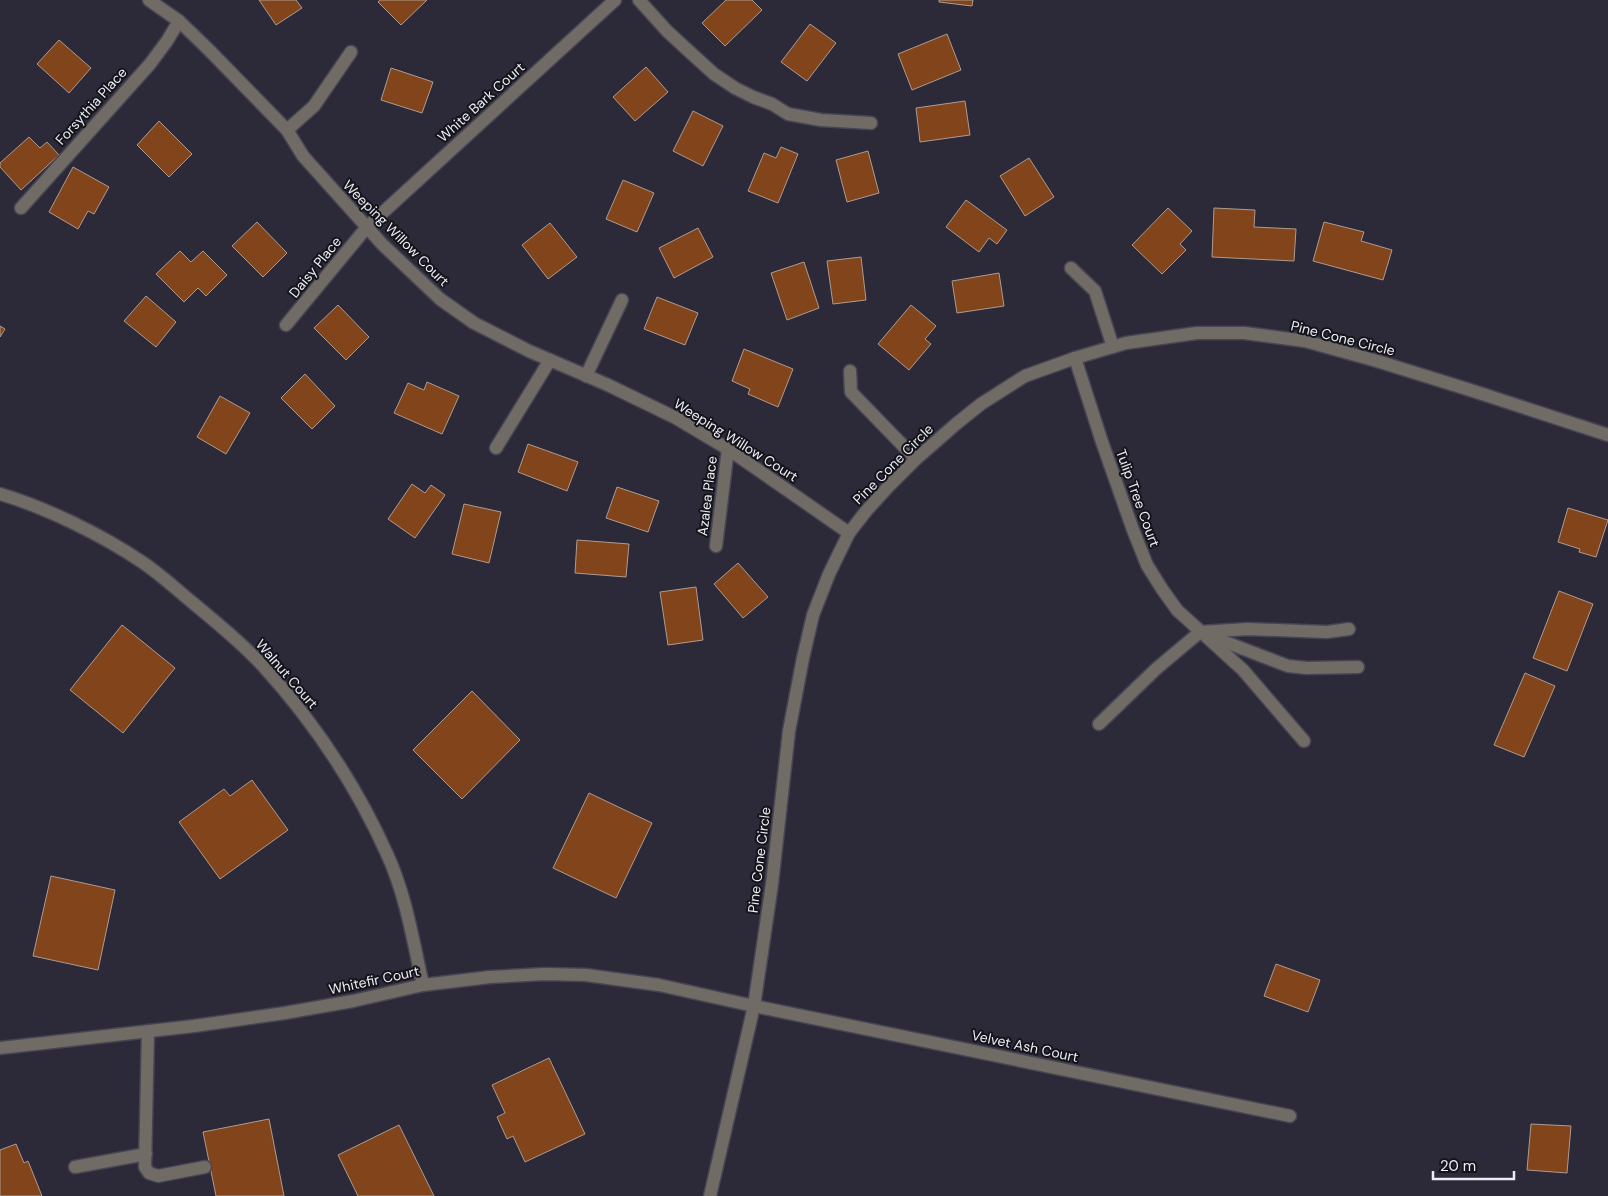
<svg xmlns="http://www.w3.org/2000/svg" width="1608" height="1196" font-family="'DM Sans',sans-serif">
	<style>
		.building { fill: #82441a; stroke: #ae9b90 }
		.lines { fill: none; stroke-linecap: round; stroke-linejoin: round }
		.minor-casing { stroke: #474553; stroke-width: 15 }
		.minor { stroke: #716b65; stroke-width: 12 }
		.labels { text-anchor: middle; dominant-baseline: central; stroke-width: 4; stroke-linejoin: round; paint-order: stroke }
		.street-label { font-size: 14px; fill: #ececf6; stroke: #14141a }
	</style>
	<rect width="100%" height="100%" fill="#2c2a39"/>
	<g class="building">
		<path d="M259,0H296L302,8L276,25Z"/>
		<path d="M380,0H427L401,25L378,2Z"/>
		<path d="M726,0H752L762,10L725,46L702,23Z"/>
		<path d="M939,0H973L972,6L939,2Z"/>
		<path d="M810,24L836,43L807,81L781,62Z"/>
		<path d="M947,34L961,70L912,90L898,54Z"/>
		<path d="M59,40L91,68L69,93L37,64Z"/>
		<path d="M646,67L668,92L635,121L613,97Z"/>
		<path d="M391,68L433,82L422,113L381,100Z"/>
		<path d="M965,101L970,135L920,142L916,108Z"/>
		<path d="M693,111L723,126L703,166L673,151Z"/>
		<path d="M159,121L192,154L169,177L137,145Z"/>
		<path d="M29,137L40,148L47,142L59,155L21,190L0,167V163Z"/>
		<path d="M781,147L798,154L778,203L748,191L764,153L776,158Z"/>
		<path d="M868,151L879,193L847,202L836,160Z"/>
		<path d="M1029,158L1054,197L1025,216L1000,176Z"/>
		<path d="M73,167L109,187L94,214L88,211L78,229L49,212Z"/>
		<path d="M623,180L654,193L637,232L606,219Z"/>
		<path d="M966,200L1007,230L997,244L989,238L979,252L946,227Z"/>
		<path d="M1168,208L1192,231L1180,244L1186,250L1162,274L1132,245Z"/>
		<path d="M1214,208L1255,210L1254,227L1296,229L1294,261L1212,257Z"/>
		<path d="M257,222L287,253L263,277L232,246Z"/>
		<path d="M1324,222L1364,232L1361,241L1392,250L1383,280L1313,261Z"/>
		<path d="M550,223L577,257L548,279L522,245Z"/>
		<path d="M698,228L713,257L674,278L659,248Z"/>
		<path d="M180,251L191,262L203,251L227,275L206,296L198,288L184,302L156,274Z"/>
		<path d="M861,257L866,300L833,304L827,261Z"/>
		<path d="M804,262L819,308L787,320L771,273Z"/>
		<path d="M999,273L1004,306L957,313L952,281Z"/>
		<path d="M146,296L176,322L156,347L124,321Z"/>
		<path d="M657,297L698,313L685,345L644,329Z"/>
		<path d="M338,305L369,337L346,360L314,328Z"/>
		<path d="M911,305L936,326L925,339L931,344L909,370L878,344Z"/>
		<path d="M0,326L5,329L0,337Z"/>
		<path d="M744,349L793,369L778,407L748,394L750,389L732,381Z"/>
		<path d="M305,374L335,406L312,429L281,398Z"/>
		<path d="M427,382L459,396L442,434L394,413L408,383L424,390Z"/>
		<path d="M220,396L250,413L226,454L197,437Z"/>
		<path d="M528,444L578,462L567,491L518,472Z"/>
		<path d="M412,484L425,493L431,485L445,495L415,538L388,519Z"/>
		<path d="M617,487L659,501L648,532L606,518Z"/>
		<path d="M464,504L501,512L489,563L452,554Z"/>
		<path d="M1568,508L1608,520L1596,557L1579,552L1580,549L1558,542Z"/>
		<path d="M577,540L629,544L626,577L575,573Z"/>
		<path d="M738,563L768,597L743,618L714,584Z"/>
		<path d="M696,587L703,640L668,645L660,592Z"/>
		<path d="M1559,591L1593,604L1567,671L1533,658Z"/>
		<path d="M122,625L175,668L123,733L70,690Z"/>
		<path d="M1525,673L1555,686L1524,757L1494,745Z"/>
		<path d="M472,691L520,740L462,799L413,750Z"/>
		<path d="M252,780L288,830L220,879L179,822L224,789L230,796Z"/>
		<path d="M589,793L652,823L616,898L553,868Z"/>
		<path d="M51,876L115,890L98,970L33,956Z"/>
		<path d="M1276,964L1320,980L1308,1012L1264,996Z"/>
		<path d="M549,1058L585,1134L525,1162L513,1136L507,1139L497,1117L505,1113L492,1085Z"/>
		<path d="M269,1119L284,1196H216L203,1132Z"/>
		<path d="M1531,1124L1571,1126L1567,1173L1527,1170Z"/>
		<path d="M399,1125L434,1196H358L338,1155Z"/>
		<path d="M16,1144L24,1163L28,1161L42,1196H0V1150Z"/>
	</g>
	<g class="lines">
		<defs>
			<g id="minor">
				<path d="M149,0L179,21L210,51L287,130L303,156L382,244L440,299L474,323L529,351L608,385L676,418L728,449L849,533"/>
				<path d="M639,0L667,31L692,54L714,74L735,88L753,97L772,104L788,114L821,120L871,123"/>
				<path d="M287,130L314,106L351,52"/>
				<path d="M21,208L150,64L167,41L179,21"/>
				<path d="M1071,268L1095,291L1113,347"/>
				<path d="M286,325L367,227L615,0"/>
				<path d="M1075,358L1102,442L1133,530L1147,565L1162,589L1177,610L1243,670L1304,741"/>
				<path d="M850,371L851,392L916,459"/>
				<path d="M586,376L622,300"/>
				<path d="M496,448L550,360"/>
				<path d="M0,494C47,508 102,535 142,562C160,574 176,589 193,603C217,623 241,642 263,666C313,721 356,785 387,854C406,895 413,941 423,985"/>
				<path d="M716,546L728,449"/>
				<path d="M1207,635L1288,666L1307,668L1358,667"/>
				<path d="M1099,724L1156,669L1200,632L1248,629L1327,632L1349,629"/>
				<path d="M148,1031L145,1167L149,1173L158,1176L205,1167"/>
				<path d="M0,1048L194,1026L285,1013L353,1001L423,985L490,977L545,974L586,975L659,985L754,1006L1290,1116"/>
				<path d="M75,1167L146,1154"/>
				<path d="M710,1196L754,1006L772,884L789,731L803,658L813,615L829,574L849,533L867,510L888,487L916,459L956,424L981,404L1025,376L1075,358L1126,343L1197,333H1244L1305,341L1377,361L1467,389L1608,435"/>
			</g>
		</defs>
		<use href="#minor" class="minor-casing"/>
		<use href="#minor" class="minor"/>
	</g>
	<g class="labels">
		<g class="street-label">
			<text transform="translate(481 102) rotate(-42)">White Bark Court</text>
			<text transform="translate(91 106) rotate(-48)">Forsythia Place</text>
			<text transform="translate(396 233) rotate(45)">Weeping Willow Court</text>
			<text transform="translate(315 267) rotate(-51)">Daisy Place</text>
			<text transform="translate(1343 338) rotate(14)">Pine Cone Circle</text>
			<text transform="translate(736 440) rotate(32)">Weeping Willow Court</text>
			<text transform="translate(893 464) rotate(-45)">Pine Cone Circle</text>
			<text transform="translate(707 496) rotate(-83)">Azalea Place</text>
			<text transform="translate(1138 498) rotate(70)">Tulip Tree Court</text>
			<text transform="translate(287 674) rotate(49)">Walnut Court</text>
			<text transform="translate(759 860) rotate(-83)">Pine Cone Circle</text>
			<text transform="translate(374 980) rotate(-12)">Whitefir Court</text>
			<text transform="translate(1025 1046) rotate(12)">Velvet Ash Court</text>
		</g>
	</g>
	<path d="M1433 1171v8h81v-8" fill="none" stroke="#ececf6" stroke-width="2.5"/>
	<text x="1440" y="1171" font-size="15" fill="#ececf6" stroke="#14141a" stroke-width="4" paint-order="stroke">20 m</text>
</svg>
